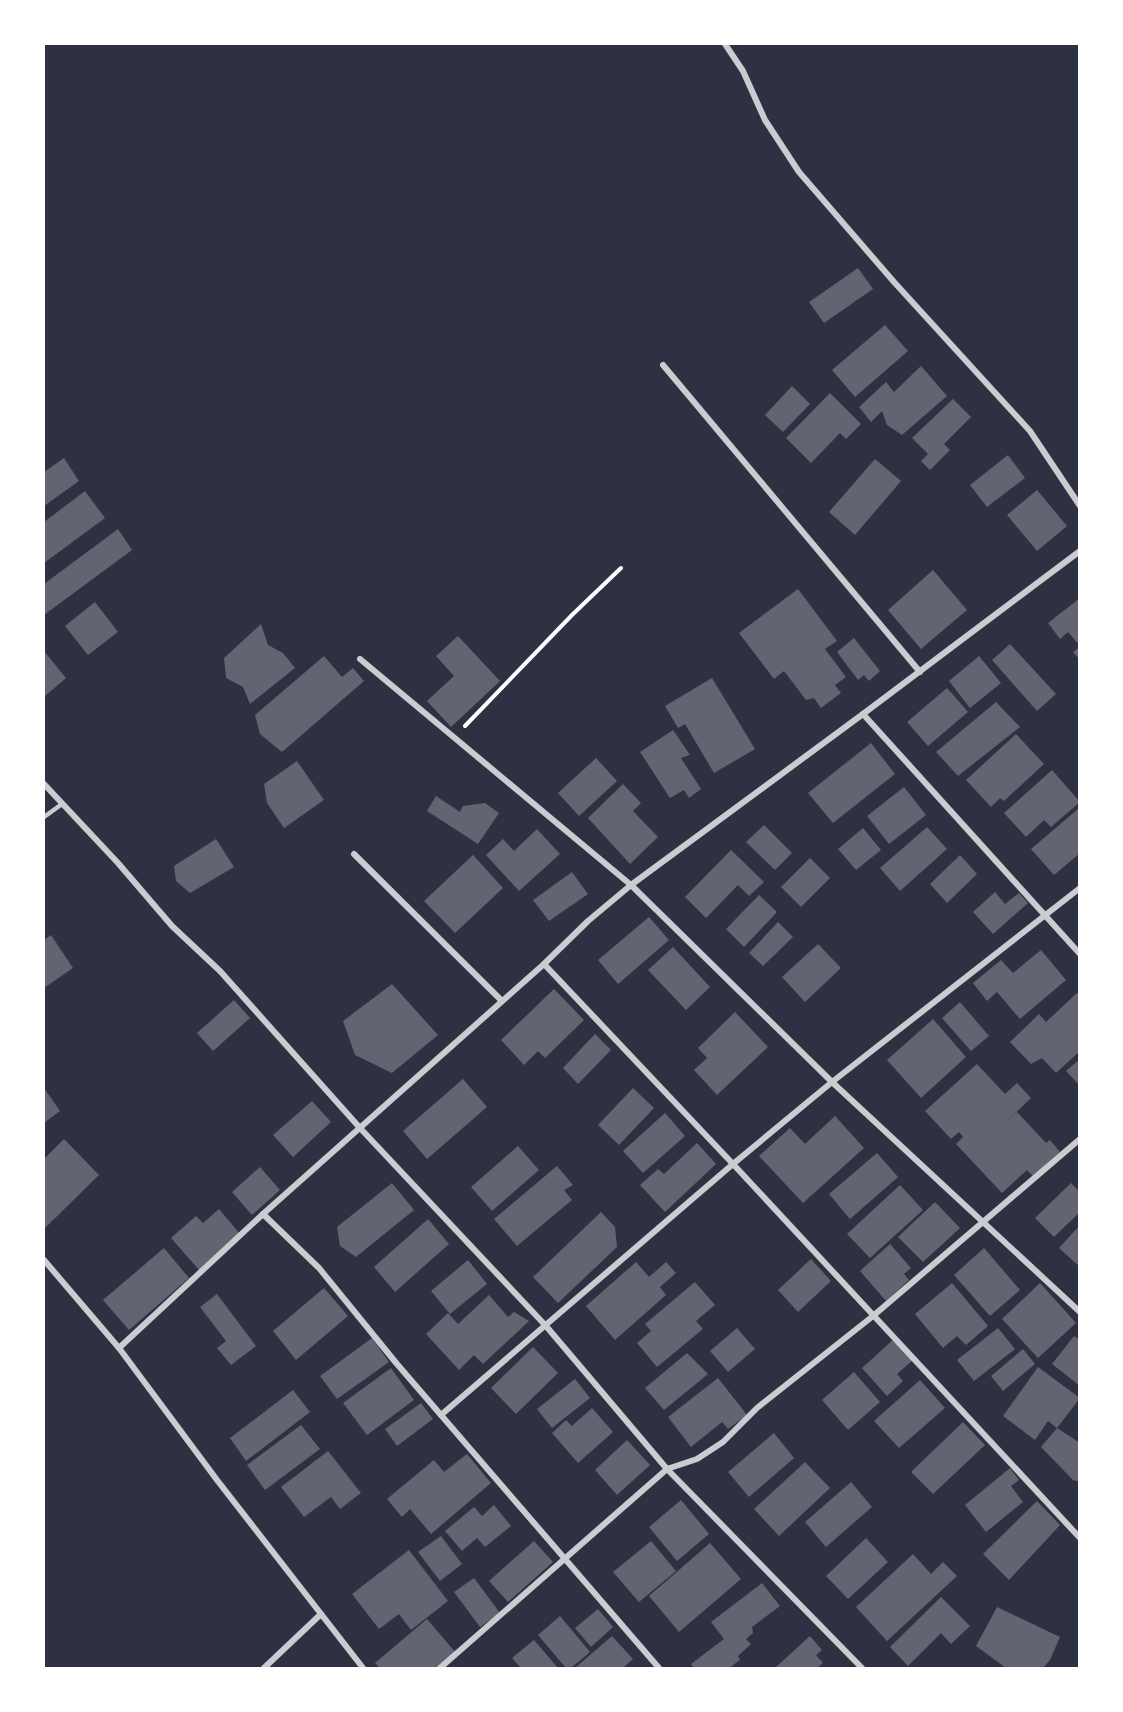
<svg xmlns="http://www.w3.org/2000/svg" width="1123" height="1712" font-family="'Golos Text',sans-serif">
	<style>
		.building { fill: #626471 }
		.lines { fill: none; stroke-linecap: round; stroke-linejoin: round }
		.path { stroke: #fff; stroke-width: 4 }
		.service { stroke: #caccd0; stroke-width: 4.5 }
		.minor { stroke: #caccd0; stroke-width: 6 }
	</style>
	<rect width="100%" height="100%" fill="#2d3142"/>
	<g class="building">
		<path d="M858,268L873,289L824,323L809,302Z"/>
		<path d="M885,325L908,351L855,397L832,370Z"/>
		<path d="M921,366L947,396L902,435L887,425L882,411L871,422L859,407L886,382L894,392Z"/>
		<path d="M792,386L810,404L783,432L765,415Z"/>
		<path d="M830,393L861,424L846,439L840,433L811,463L786,438Z"/>
		<path d="M953,399L971,417L944,444L950,450L930,470L921,461L928,454L912,438Z"/>
		<path d="M1008,455L1025,478L987,507L970,485Z"/>
		<path d="M64,458L79,481L44,506V472Z"/>
		<path d="M875,459L901,481L855,535L829,512Z"/>
		<path d="M1037,490L1067,526L1037,551L1007,515Z"/>
		<path d="M85,491L105,518L44,563V522Z"/>
		<path d="M118,529L132,550L44,615V584Z"/>
		<path d="M933,570L967,610L921,649L888,610Z"/>
		<path d="M798,589L837,641L825,649L846,677L835,685L841,693L821,708L814,698L806,700L784,671L774,679L739,633Z"/>
		<path d="M1080,598V646L1068,632L1060,639L1048,623Z"/>
		<path d="M95,602L118,632L88,655L65,626Z"/>
		<path d="M261,624L268,645L283,653L295,668L250,704L243,687L226,678L224,658Z"/>
		<path d="M458,636L500,681L451,727L427,701L454,676L436,656Z"/>
		<path d="M854,638L880,671L869,681L864,675L858,680L837,652Z"/>
		<path d="M1010,644L1056,694L1037,711L992,660Z"/>
		<path d="M1080,647V660L1073,652Z"/>
		<path d="M44,651L66,678L45,696L44,694Z"/>
		<path d="M324,656L342,677L353,668L364,681L282,752L260,734L255,715Z"/>
		<path d="M979,656L1001,683L970,708L949,681Z"/>
		<path d="M712,678L755,749L714,773L685,724L678,728L665,706Z"/>
		<path d="M947,688L968,712L928,746L907,722Z"/>
		<path d="M996,702L1020,727L958,776L936,752Z"/>
		<path d="M673,730L690,755L681,758L701,789L689,798L684,790L670,798L640,752Z"/>
		<path d="M1016,734L1044,764L1004,801L1000,798L991,807L966,780Z"/>
		<path d="M871,743L895,774L833,823L808,793Z"/>
		<path d="M596,758L617,781L579,816L558,793Z"/>
		<path d="M297,761L324,800L284,828L267,803L264,784Z"/>
		<path d="M1052,770L1080,802L1051,827L1044,820L1026,837L1004,813Z"/>
		<path d="M623,784L641,803L633,811L658,837L630,864L588,818Z"/>
		<path d="M904,787L926,815L889,844L867,816Z"/>
		<path d="M436,796L460,812L463,806L485,803L499,813L478,844L427,811Z"/>
		<path d="M1078,809L1080,812V853L1054,875L1031,849Z"/>
		<path d="M764,825L792,853L775,870L746,842Z"/>
		<path d="M927,827L947,849L900,891L880,868Z"/>
		<path d="M863,828L881,850L856,870L838,849Z"/>
		<path d="M537,829L560,854L519,891L486,855L503,839L514,851Z"/>
		<path d="M216,839L234,867L190,893L176,881L174,866Z"/>
		<path d="M731,850L764,882L749,896L738,885L706,918L685,897Z"/>
		<path d="M473,855L503,888L455,933L424,901Z"/>
		<path d="M960,855L977,874L947,903L930,884Z"/>
		<path d="M810,858L830,878L801,907L781,887Z"/>
		<path d="M572,872L588,894L549,921L533,900Z"/>
		<path d="M995,892L1005,904L1019,893L1028,903L993,934L973,912Z"/>
		<path d="M759,895L777,912L744,947L726,929Z"/>
		<path d="M649,917L669,940L618,984L598,960Z"/>
		<path d="M778,922L793,937L763,966L749,953Z"/>
		<path d="M51,935L73,968L44,988V940Z"/>
		<path d="M818,944L841,968L805,1002L782,977Z"/>
		<path d="M673,947L710,987L686,1010L648,970Z"/>
		<path d="M1041,950L1066,980L1020,1019L997,992L987,1001L973,983L1001,960L1013,973Z"/>
		<path d="M392,984L438,1035L392,1073L355,1055L343,1021Z"/>
		<path d="M554,989L584,1020L545,1058L538,1051L524,1065L501,1040Z"/>
		<path d="M1077,993L1080,996V1051L1056,1073L1042,1058L1031,1064L1010,1042L1039,1014L1046,1022Z"/>
		<path d="M234,1000L250,1018L213,1051L197,1033Z"/>
		<path d="M960,1002L989,1036L971,1051L942,1018Z"/>
		<path d="M735,1012L768,1047L717,1095L694,1070L707,1058L698,1048Z"/>
		<path d="M933,1019L966,1057L921,1098L887,1060Z"/>
		<path d="M595,1034L611,1050L578,1084L563,1068Z"/>
		<path d="M1080,1059V1086L1066,1071Z"/>
		<path d="M977,1064L1005,1094L1017,1083L1031,1098L1005,1123L1017,1112L1046,1143L1050,1140L1060,1152L1033,1176L1027,1170L1002,1193L956,1144L963,1137L959,1132L951,1139L925,1111Z"/>
		<path d="M463,1079L487,1107L427,1159L403,1131Z"/>
		<path d="M44,1088L60,1111L44,1123Z"/>
		<path d="M633,1088L654,1108L619,1145L598,1125Z"/>
		<path d="M312,1101L331,1122L293,1157L273,1135Z"/>
		<path d="M665,1113L685,1136L643,1173L623,1151Z"/>
		<path d="M835,1116L864,1148L803,1203L759,1156L790,1128L805,1144Z"/>
		<path d="M64,1139L99,1175L44,1229V1159Z"/>
		<path d="M697,1143L716,1164L665,1212L640,1185L658,1169L664,1174Z"/>
		<path d="M518,1146L539,1170L492,1211L471,1187Z"/>
		<path d="M877,1153L898,1177L850,1219L829,1194Z"/>
		<path d="M557,1166L573,1185L564,1190L572,1200L517,1246L494,1219Z"/>
		<path d="M260,1167L280,1190L252,1215L232,1192Z"/>
		<path d="M392,1183L414,1210L356,1257L340,1246L337,1227Z"/>
		<path d="M1071,1183L1080,1192V1212L1054,1237L1035,1218Z"/>
		<path d="M900,1185L923,1210L870,1258L847,1234Z"/>
		<path d="M935,1202L960,1228L923,1262L898,1237Z"/>
		<path d="M219,1209L240,1234L199,1270L171,1238L196,1216L203,1223Z"/>
		<path d="M601,1212L615,1227L617,1247L558,1303L533,1277Z"/>
		<path d="M428,1219L449,1244L395,1292L374,1267Z"/>
		<path d="M1080,1225V1267L1059,1248Z"/>
		<path d="M890,1244L911,1268L904,1274L909,1280L886,1301L860,1271Z"/>
		<path d="M164,1248L189,1278L129,1330L103,1300Z"/>
		<path d="M984,1248L1020,1290L990,1316L954,1275Z"/>
		<path d="M811,1259L831,1281L798,1312L778,1290Z"/>
		<path d="M468,1260L487,1284L450,1314L431,1291Z"/>
		<path d="M636,1262L649,1277L666,1262L676,1273L660,1287L666,1295L615,1340L586,1306Z"/>
		<path d="M695,1282L715,1305L696,1321L703,1329L657,1367L637,1343L651,1331L645,1324Z"/>
		<path d="M952,1283L988,1326L966,1345L957,1336L943,1348L915,1314Z"/>
		<path d="M1040,1283L1076,1323L1038,1358L1002,1319Z"/>
		<path d="M324,1288L348,1316L296,1360L273,1331Z"/>
		<path d="M217,1294L256,1346L231,1365L217,1348L226,1341L200,1307Z"/>
		<path d="M489,1295L508,1317L514,1312L529,1321L483,1364L474,1355L459,1370L426,1334L448,1313L458,1324Z"/>
		<path d="M737,1328L755,1349L728,1372L710,1351Z"/>
		<path d="M998,1328L1015,1349L974,1381L957,1360Z"/>
		<path d="M1074,1336L1080,1340V1386L1052,1364Z"/>
		<path d="M372,1338L389,1362L337,1399L320,1376Z"/>
		<path d="M894,1339L913,1360L897,1374L903,1381L887,1396L862,1368Z"/>
		<path d="M533,1347L558,1373L516,1414L491,1388Z"/>
		<path d="M1023,1349L1035,1364L1003,1391L991,1376Z"/>
		<path d="M687,1353L708,1374L664,1410L645,1388Z"/>
		<path d="M1038,1367L1080,1398L1057,1428L1048,1421L1035,1440L1003,1416Z"/>
		<path d="M391,1368L414,1400L367,1435L343,1403Z"/>
		<path d="M854,1372L880,1402L848,1430L822,1400Z"/>
		<path d="M718,1378L747,1415L728,1429L722,1422L691,1447L668,1417Z"/>
		<path d="M575,1379L590,1398L552,1428L537,1409Z"/>
		<path d="M920,1380L945,1408L899,1448L874,1421Z"/>
		<path d="M293,1390L310,1412L246,1461L230,1438Z"/>
		<path d="M421,1403L433,1419L397,1446L385,1429Z"/>
		<path d="M592,1408L613,1432L578,1463L552,1433L566,1420L572,1426Z"/>
		<path d="M963,1422L985,1445L933,1494L911,1472Z"/>
		<path d="M301,1425L320,1449L265,1490L247,1465Z"/>
		<path d="M1057,1428L1080,1443V1482L1073,1480L1041,1447Z"/>
		<path d="M774,1433L794,1458L749,1497L728,1472Z"/>
		<path d="M627,1440L650,1465L617,1495L595,1470Z"/>
		<path d="M328,1451L361,1493L340,1509L331,1497L304,1517L281,1487Z"/>
		<path d="M467,1454L491,1483L431,1534L410,1509L402,1517L387,1499L434,1460L444,1472Z"/>
		<path d="M805,1462L830,1488L779,1536L754,1509Z"/>
		<path d="M1010,1468L1019,1480L1011,1486L1023,1502L986,1532L965,1505Z"/>
		<path d="M851,1482L872,1507L826,1547L805,1522Z"/>
		<path d="M681,1500L709,1534L677,1561L649,1527Z"/>
		<path d="M1037,1501L1060,1525L1009,1580L983,1554Z"/>
		<path d="M494,1505L511,1526L485,1547L477,1538L462,1551L445,1531L474,1507L482,1516Z"/>
		<path d="M441,1536L462,1564L440,1581L418,1552Z"/>
		<path d="M866,1538L888,1562L848,1599L826,1576Z"/>
		<path d="M534,1541L553,1562L508,1602L489,1581Z"/>
		<path d="M651,1541L676,1571L639,1602L613,1572Z"/>
		<path d="M710,1543L741,1579L679,1632L649,1596Z"/>
		<path d="M409,1550L448,1601L411,1630L399,1614L379,1629L352,1594Z"/>
		<path d="M913,1554L931,1574L943,1562L957,1576L887,1641L856,1607Z"/>
		<path d="M474,1578L500,1613L480,1627L454,1592Z"/>
		<path d="M762,1583L780,1606L752,1627L753,1633L746,1639L751,1644L738,1656L740,1660L729,1668H694L691,1664L724,1639L711,1622Z"/>
		<path d="M941,1597L970,1626L951,1644L941,1633L908,1666L890,1647Z"/>
		<path d="M997,1607L1060,1637L1050,1660L1043,1668H1006L976,1646Z"/>
		<path d="M598,1609L613,1627L591,1647L575,1628Z"/>
		<path d="M560,1616L590,1652L571,1668H566L538,1635Z"/>
		<path d="M427,1619L456,1653L438,1668H380L375,1663Z"/>
		<path d="M612,1636L633,1659L623,1668H575Z"/>
		<path d="M810,1636L822,1650L816,1655L823,1663L817,1668H777L776,1667Z"/>
		<path d="M534,1640L558,1668H521L512,1658Z"/>
	</g>
	<g class="lines">
		<path class="path" d="M465,726L572,615L621,568"/>
		<path class="service" d="M44,817L62,804"/>
		<g class="minor">
			<path d="M725,44L743,71L765,120L799,172L894,282L1030,431L1080,506"/>
			<path d="M663,365L920,672"/>
			<path d="M360,659L631,885L832,1082L1080,1312"/>
			<path d="M863,714L1080,954"/>
			<path d="M44,784L118,863L172,926L220,971L360,1128L546,1326L667,1469L862,1668"/>
			<path d="M354,854L502,1001"/>
			<path d="M544,964L733,1164L1080,1538"/>
			<path d="M263,1214L319,1268L397,1364L659,1668"/>
			<path d="M44,1260L119,1348L217,1480L363,1668"/>
			<path d="M119,1348L263,1214L544,964L588,921L631,885L863,714L1080,551"/>
			<path d="M441,1415L733,1164L832,1082L1080,888"/>
			<path d="M264,1668L321,1614"/>
			<path d="M440,1668L667,1469L697,1459L723,1442L757,1408L873,1316L1080,1139"/>
		</g>
	</g>
	<rect width="1123" height="1712" fill="none" stroke="#ffffff" stroke-width="90"/>
</svg>
